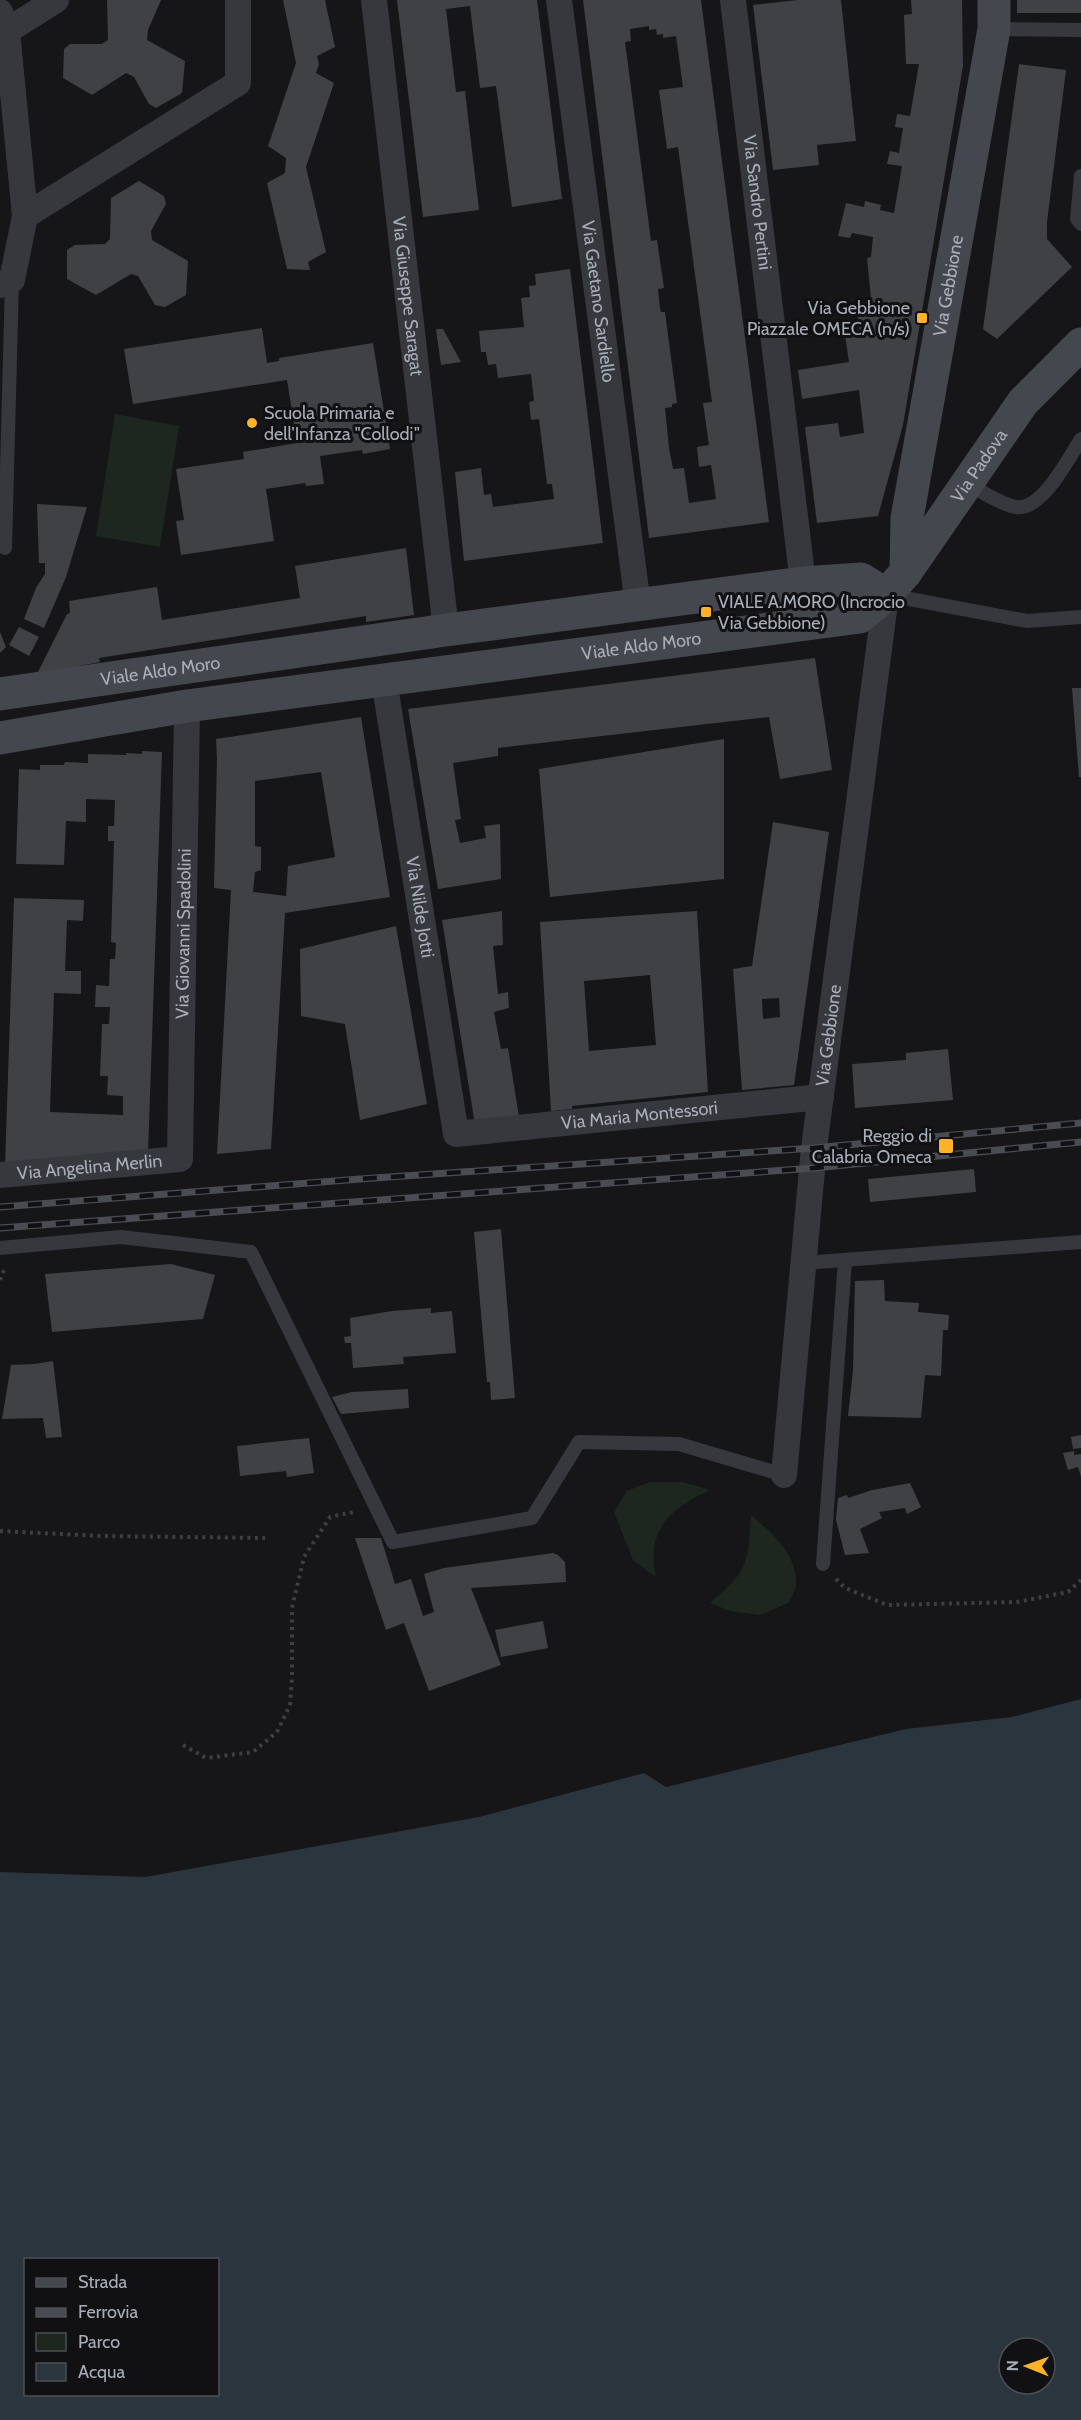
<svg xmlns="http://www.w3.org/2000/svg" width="1081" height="2420" font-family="Cabin,sans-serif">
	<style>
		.green { fill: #1e271f }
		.water { fill: #2b353d; fill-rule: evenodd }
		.building { fill: #404145; fill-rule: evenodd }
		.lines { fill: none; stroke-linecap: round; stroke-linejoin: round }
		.path { stroke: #3d3f45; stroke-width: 4; stroke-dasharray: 3 4.5; stroke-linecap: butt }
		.lane { stroke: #37383d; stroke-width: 14 }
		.street { stroke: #37383d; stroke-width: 26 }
		.secondary { stroke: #45474e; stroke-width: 33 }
		.rail-casing { stroke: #4a4c53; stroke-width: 7 }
		.rail { stroke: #111113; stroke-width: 4.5; stroke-dasharray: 14; stroke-linecap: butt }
		.poi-dot { fill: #fdb329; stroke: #111113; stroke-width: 2 }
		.labels { text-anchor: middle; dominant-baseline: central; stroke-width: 6; stroke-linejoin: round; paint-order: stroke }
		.street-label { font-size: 18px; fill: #a7adb9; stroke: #111113 }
		.poi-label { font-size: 18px; fill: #a7adb9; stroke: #111113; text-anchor: end }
	</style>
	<rect width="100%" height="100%" fill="#161618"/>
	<g class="green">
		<path d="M115,414L179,426L160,547L96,536Z"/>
		<path d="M650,1482H683L710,1490C669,1509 646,1530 656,1577L633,1560L614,1512L627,1491Z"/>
		<path d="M751,1515C772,1533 798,1555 796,1586C795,1591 791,1598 788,1603L760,1615L730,1611L710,1603C748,1571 748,1564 751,1515Z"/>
	</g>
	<path class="water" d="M1081,1699V2420H0V1872L145,1877L479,1817L644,1773L666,1787L906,1729L1012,1717ZM26,2260H218V2394H26ZM1009,2348H1045V2384H1009Z"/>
	<g class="building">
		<path d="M107,0H161L148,30L147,40L185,61L182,93L156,108L149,104L134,77L126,73L92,95L63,78L64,49L70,44H102L108,40Z"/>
		<path d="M283,0H325L335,47L317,56L319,64L316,73L334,83L306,167L326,252L308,262L310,270L287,269L267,183L285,173L286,158L268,146L296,63Z"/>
		<path d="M397,0H537L562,199L512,207L496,86L480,88L470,6L446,9L456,92L465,91L479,210L423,217Z"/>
		<path d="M583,0H701L769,522L649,538ZM649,26V30L656,29L657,35L663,34V38L676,36L683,87L659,90L667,149L678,147L712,402L703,403L709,445L697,447L699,467L711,465L716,499L689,503L684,468L673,469L669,448L665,408L672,407V404L677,403L665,312H661L660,308L658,289L664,288L657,240L651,241L625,42L631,41L630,29Z"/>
		<path d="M797,0H841L856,141L817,145L819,165L773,170L753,5Z"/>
		<path d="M911,0H962L963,66L903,425L878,516L817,523L805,427L838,423L840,437L864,433L859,390L802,399L798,370L849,362L845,335L860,333L857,311L872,309L867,258L871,257L873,237L852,233L850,238L838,236L846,203L864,207L865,201L881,205L880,210L894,213L902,166L887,164L890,151L899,153L903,128L895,127L897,114L910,116L919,64H906L904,15L912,14Z"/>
		<rect x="1017" y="0" width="64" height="13"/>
		<path d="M1019,64L1066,70L1047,222V239L1072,267L997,339L983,329Z"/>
		<path d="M139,181L164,196L166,204L151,231L152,240L188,261L186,295L165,307L155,305L138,276L131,274L96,295L67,279V250L75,245L105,244L110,239L111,198Z"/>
		<path d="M570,269L603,543L464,561L455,472L481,468L484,495L491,494L493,507L554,499L552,484H547L539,419L531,420L529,402L534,401L531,374L498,378L496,364L488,365L486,352H481L479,331L524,327L521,298L530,297L529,286L536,285L535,274Z"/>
		<path d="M262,328L267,363L279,361V358L373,343L390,449L363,454L362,450L320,456L324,484L306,486L305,483L266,489L274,541L181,555L176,521L184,520L176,469L244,459L243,452L297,443L287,380L133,404L124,349Z"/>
		<path d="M436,329H443L461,362L441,365Z"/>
		<path d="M37,504L87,507L66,577L44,628L24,619L36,588L45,574V563H39Z"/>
		<path d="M406,548L414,615L366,622V616L99,658L100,662L37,674L67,614L70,613L69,601L157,587L162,620L300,598L295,566Z"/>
		<path d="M19,627L39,637L29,656L9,645Z"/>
		<path d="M0,632L6,647L0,653Z"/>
		<path d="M815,658L832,770L780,779L769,717L498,748V756L453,763L461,819L455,820L460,843L486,838L484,826L500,824L501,879L438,889L408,709Z"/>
		<path d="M1072,688H1081V777H1079Z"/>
		<path d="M361,717L390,897L285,913L271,1149L217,1154L231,890L214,888L217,760L216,739ZM321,772L335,857L288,866L286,896L253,892L255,872L261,870V847L255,846V781Z"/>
		<path d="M724,739V879L550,897L539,769Z"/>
		<path d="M142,751L162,752L148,1153L5,1165L14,898L84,900L83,921L67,920L65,971H81V994L54,993L50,1112L123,1115V1096L107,1095L108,1076H100L102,1024H109L110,1007H95L96,985L109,986L110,959H115L116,943L111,942L114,841H108V826H114L115,800L86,799V822L66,821L64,865L16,864L19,769L40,770V765H64L65,762L88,763V754L126,755V753L142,754Z"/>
		<path d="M773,822L829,832L794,1085L742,1090L733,969L752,966ZM779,998L780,1017L763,1019L762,999Z"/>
		<path d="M502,911L503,945L493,946L498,994L508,992L509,1008L494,1012L501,1049L508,1048L519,1117L475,1125L442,920Z"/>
		<path d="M697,911L708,1092L572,1106V1109L551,1111L540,922ZM650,975L656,1045L589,1051L584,981Z"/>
		<path d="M396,926L427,1104L360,1120L345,1024L301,1016L300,949Z"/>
		<path d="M948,1049L953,1100L855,1108L852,1064L906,1060V1053Z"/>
		<path d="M974,1169L976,1192L870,1202L868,1179Z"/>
		<path d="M501,1229L515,1398L491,1400L490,1382H487L474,1232Z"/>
		<path d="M171,1264L215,1275L203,1319L52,1332L45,1274Z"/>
		<path d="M884,1280L885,1301L919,1303L918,1312L949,1315L948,1330H943L941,1376L925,1375L921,1418L848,1416L853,1370L855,1281Z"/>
		<path d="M431,1308V1313L452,1311L456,1353L403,1357L404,1364L353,1368L351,1343H345L344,1337L351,1336L350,1318L392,1311Z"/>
		<path d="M53,1361L62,1437L46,1438L43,1418L2,1419L11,1365L35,1364Z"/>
		<path d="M408,1389L409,1408L341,1414L332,1397L352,1392Z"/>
		<path d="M1081,1435V1448L1073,1449L1071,1437Z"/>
		<path d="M309,1438L314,1473L287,1477L286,1471L240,1476L237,1446Z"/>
		<path d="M1074,1451V1455L1081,1454V1477L1078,1467L1068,1470L1063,1453Z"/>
		<path d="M910,1483L921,1507L907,1514L905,1508L879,1512L882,1518L860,1529L869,1553L845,1555L836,1520L838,1498L847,1495L848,1498L872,1490Z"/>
		<path d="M355,1538H381L395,1584L411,1579L423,1616L434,1612L424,1574L444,1568L553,1553L558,1555L565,1562L566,1582L471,1588L501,1665L429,1691L404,1623L386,1630Z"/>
		<path d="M543,1621L548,1648L501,1657L495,1630Z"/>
	</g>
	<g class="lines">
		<g class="path">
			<path d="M0,1280L4,1270"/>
			<path d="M0,1531L101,1536L265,1538"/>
			<path d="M836,1579L845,1588L887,1605L1017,1602L1068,1592L1081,1580"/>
			<path d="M183,1745L206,1758L253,1752L277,1732L290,1705L292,1678V1608L304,1557L330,1517L354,1512"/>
		</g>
		<g class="lane">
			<path d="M994,29L1081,30"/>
			<path d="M1081,176L1077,219L1081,224"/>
			<path d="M966,483C979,490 1002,505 1016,507C1042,511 1068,459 1081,439"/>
			<path d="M5,548L12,280"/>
			<path d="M888,595L1027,621L1081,617"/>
			<path d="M0,1248L121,1237L251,1252L393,1542L532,1518L579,1442L679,1444L784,1475"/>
			<path d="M804,1263L1081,1242"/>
			<path d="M823,1564L845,1260"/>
		</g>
		<g class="street">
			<path id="s1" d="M374,0L446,630"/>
			<path id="s2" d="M559,0L638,605"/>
			<path id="s3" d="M733,0L803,583"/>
			<path d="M0,12L7,31L25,216L12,280L0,285"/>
			<path d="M7,31L56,0"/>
			<path d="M25,216L238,83V0"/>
			<path id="s4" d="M384,680L456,1134L821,1097"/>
			<path id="s5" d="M0,1175L180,1159L187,706"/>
			<path id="s6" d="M784,1475L814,1148L886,595"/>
		</g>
		<g class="secondary">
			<path id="s7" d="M906,572L907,518L994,29V0"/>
			<path id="s8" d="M0,694L446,630L803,583L861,579L886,595"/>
			<path id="s9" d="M0,738L187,706L860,617L886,595L906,572L1023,402L1081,344"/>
		</g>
		<defs>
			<g id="rail">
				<path d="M0,1207L360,1179L814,1148L1081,1123"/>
				<path d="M0,1228L814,1168L1081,1142"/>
			</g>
		</defs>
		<use href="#rail" class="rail-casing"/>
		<use href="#rail" class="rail"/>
	</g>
	<g class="poi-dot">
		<rect x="916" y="312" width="12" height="12" rx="3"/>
		<circle cx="252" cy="423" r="6"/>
		<rect x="700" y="606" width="12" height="12" rx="3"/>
		<rect x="938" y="1138" width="16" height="16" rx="3"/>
	</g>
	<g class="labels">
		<g class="street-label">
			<text stroke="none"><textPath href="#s3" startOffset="204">Via Sandro Pertini</textPath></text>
			<text stroke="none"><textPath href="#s7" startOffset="290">Via Gebbione</textPath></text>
			<text stroke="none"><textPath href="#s1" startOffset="298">Via Giuseppe Saragat</textPath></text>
			<text stroke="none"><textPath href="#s2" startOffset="304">Via Gaetano Sardiello</textPath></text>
			<text stroke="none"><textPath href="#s9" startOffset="1062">Via Padova</textPath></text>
			<text stroke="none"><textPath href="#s9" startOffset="648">Viale Aldo Moro</textPath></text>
			<text stroke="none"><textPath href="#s8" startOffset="162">Viale Aldo Moro</textPath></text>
			<text stroke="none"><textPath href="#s4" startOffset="230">Via Nilde Jotti</textPath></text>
			<text stroke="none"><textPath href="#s5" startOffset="406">Via Giovanni Spadolini</textPath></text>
			<text stroke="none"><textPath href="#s6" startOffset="442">Via Gebbione</textPath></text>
			<text stroke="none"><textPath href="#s4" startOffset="644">Via Maria Montessori</textPath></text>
			<text stroke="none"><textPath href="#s5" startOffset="90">Via Angelina Merlin</textPath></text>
		</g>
		<g class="poi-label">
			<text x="910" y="308">Via Gebbione<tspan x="910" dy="21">Piazzale OMECA (n/s)</tspan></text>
			<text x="264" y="413" text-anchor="start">Scuola Primaria e<tspan x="264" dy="21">dell'Infanza "Collodi"</tspan></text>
			<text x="718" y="602" text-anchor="start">VIALE A.MORO (Incrocio<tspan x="718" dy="21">Via Gebbione)</tspan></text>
			<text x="932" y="1136">Reggio di<tspan x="932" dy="21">Calabria Omeca</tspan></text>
		</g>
	</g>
	<rect x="24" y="2258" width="195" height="138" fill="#111113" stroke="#4d4f55" stroke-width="1.5"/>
	<rect x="36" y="2278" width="30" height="9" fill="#45474e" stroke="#4d4f55" stroke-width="1.5"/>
	<text x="78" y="2288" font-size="18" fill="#a7adb9">Strada</text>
	<rect x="36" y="2308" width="30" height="9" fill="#4a4c53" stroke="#4d4f55" stroke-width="1.5"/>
	<text x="78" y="2318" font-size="18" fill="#a7adb9">Ferrovia</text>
	<rect x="36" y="2333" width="30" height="18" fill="#1e271f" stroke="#4d4f55" stroke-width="1.5"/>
	<text x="78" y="2348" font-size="18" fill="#a7adb9">Parco</text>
	<rect x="36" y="2363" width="30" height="18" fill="#2b353d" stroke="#4d4f55" stroke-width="1.5"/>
	<text x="78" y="2378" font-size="18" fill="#a7adb9">Acqua</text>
	<g transform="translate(1027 2366) rotate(271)"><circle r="28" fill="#111113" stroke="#4d4f55" stroke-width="1.5"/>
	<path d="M0-4.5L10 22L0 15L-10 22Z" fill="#fdb329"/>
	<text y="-9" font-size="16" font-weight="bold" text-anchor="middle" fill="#a7adb9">N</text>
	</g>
</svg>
